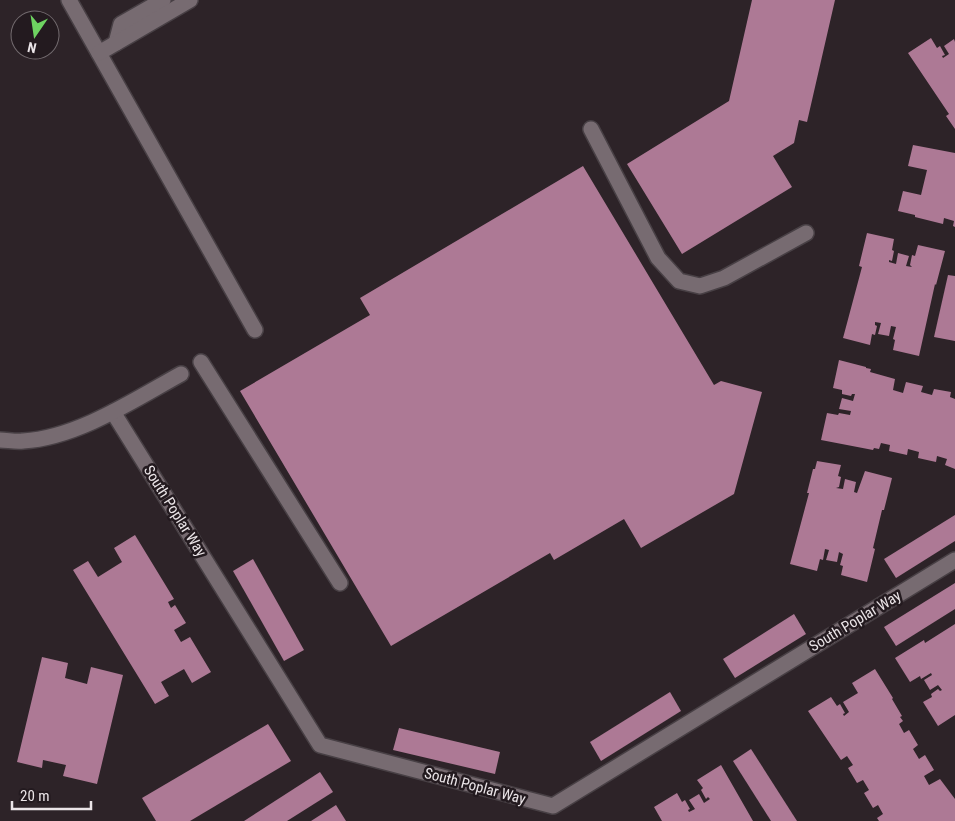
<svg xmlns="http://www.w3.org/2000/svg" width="955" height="821" font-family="'Roboto Condensed',sans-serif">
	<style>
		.building { fill: #ad7995 }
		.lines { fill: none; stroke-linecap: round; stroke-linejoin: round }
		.lane-casing { stroke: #484045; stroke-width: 18 }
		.street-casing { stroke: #484045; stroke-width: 18 }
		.lane { stroke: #776b71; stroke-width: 15 }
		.street { stroke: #776b71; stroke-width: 15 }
		.labels { text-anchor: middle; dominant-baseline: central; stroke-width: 5; stroke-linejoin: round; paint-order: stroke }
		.street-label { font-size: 15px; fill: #ebe5e8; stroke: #231a1f }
	</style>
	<rect width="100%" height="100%" fill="#2d2328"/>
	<g class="building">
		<path d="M752,0H835L807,122L799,120L794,143L773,156L792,187L682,254L627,164L729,101Z"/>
		<path d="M931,38L937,48L940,46L945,55L942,56L943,58L949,54L944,46L954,39L955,42V129L946,116L949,114L908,53Z"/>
		<path d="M913,145L955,153V227L953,226L954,221L944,218L943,224L915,217V215L898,211L903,191L921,195L927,170L908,166Z"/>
		<path d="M583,166L714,385L721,381L762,392L734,494L641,548L624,519L554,560L550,553L391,646L240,391L370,315L360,298Z"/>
		<path d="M867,233L894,239L892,250L894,251L892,261L889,260V262L896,264L898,253L909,256L906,266L912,267L910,265L912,255L915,256L918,245L945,251L936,285L935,284L919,356L893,350L895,340L893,339L896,327L891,326L889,336L878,334L881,323L875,322V325L877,326L875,335L872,334L870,345L843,338L862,267L859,266Z"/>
		<path d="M948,275L955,276V341L934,337Z"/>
		<path d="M839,360L866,367V368L871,369L870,372L895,379L893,390L903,393L906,382L923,386L921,392L932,395L934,389L951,392L950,397L955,399V469L945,465L947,459L937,456L936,462L918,458L919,452L908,449L907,455L889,451L890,445L881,443L879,449L874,448L873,450L821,440L827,413L838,415L839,413L850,415L851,411L839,409L842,398L853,401L855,394H852L851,396L842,394V390L833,388Z"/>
		<path d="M817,461L841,465L838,476L841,477L839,487L836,488L843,489L845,479L856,482L854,492L857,493L865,471L892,478L884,510H882L873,548L875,549L867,582L841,575L843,566L840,565L843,554L839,552L837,562L826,560L829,550L825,549L823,560L820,559L817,571L790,564L809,493H807L813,469H815Z"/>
		<path d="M955,515V541L896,578L884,559Z"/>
		<path d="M135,535L174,599L168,602L171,608L175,605L186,623L174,630L181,642L190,637L211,672L192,683L184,669L161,682L169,696L155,704L73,570L88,561L98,577L122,562L114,548Z"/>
		<path d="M253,559L304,650L284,661L233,571Z"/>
		<path d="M955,583V609L896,646L884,627Z"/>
		<path d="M794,614L806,634L735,678L723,659Z"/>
		<path d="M955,624V715L938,726L923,702L932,697L931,694L938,689L940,691L942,690L938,685L930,690L924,680L932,675L931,673L921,679L920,676L910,682L895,658L924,640L925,643Z"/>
		<path d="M42,657L68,663L65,678L87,684L91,667L123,675L97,784L63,776L66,765L43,760L42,768L17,762Z"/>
		<path d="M875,669L893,698L892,699L902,716L900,717L903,721L899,724L904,733L909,730L918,745L913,749L919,759L925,755L934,770L924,776L929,785L940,779L955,799V821H879L877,818L883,814L878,805L873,808L864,793L869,790L863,780L857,783L848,768L853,765L847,756L841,760L808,711L831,697L837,706L840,704L845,713L843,714L844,716L849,712L843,702L858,693L852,683Z"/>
		<path d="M670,692L681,711L601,761L590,742Z"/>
		<path d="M268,724L291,761L190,821H156L142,798Z"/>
		<path d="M399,728L500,752L495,774L393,750Z"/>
		<path d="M751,749L797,821H771L733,761Z"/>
		<path d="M721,765L753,821H662L654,807L677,793L682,802L685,800L690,809L688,810L689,812L695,809L689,800L699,794L704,803L710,799L708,797L706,799L701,790L703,788L697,780Z"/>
		<path d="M320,772L333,792L287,821H244Z"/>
		<path d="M336,805L346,821H311Z"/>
	</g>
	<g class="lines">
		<defs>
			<g id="lane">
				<path d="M69,0L255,330"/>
				<path d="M116,43L121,24L163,0"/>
				<path d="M99,53L190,0"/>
				<path d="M591,129L658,258L679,281L700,286L724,278L806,233"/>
				<path d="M201,362L340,583"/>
			</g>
			<g id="street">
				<path d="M113,412L320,745L553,806L955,560"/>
				<path d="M0,440C7,440 16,442 23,441C77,438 134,400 181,374"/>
			</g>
		</defs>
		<use href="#lane" class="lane-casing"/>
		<use href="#street" class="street-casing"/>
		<use href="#lane" class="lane"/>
		<use href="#street" class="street"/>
	</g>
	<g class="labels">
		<g class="street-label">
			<text transform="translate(175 511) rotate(58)">South Poplar Way</text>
			<text transform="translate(855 621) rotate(-31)">South Poplar Way</text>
			<text transform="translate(475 786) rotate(15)">South Poplar Way</text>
		</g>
	</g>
	<g transform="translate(35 35) rotate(193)"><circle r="24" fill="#231a1f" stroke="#736b6f"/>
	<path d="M0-4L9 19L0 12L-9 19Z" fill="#6ed361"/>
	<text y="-8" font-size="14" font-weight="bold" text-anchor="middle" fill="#ebe5e8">N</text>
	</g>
	<path d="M12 801v8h79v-8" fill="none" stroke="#ebe5e8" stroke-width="2.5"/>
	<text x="20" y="801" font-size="15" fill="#ebe5e8" stroke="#231a1f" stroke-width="4" paint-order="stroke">20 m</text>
</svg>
